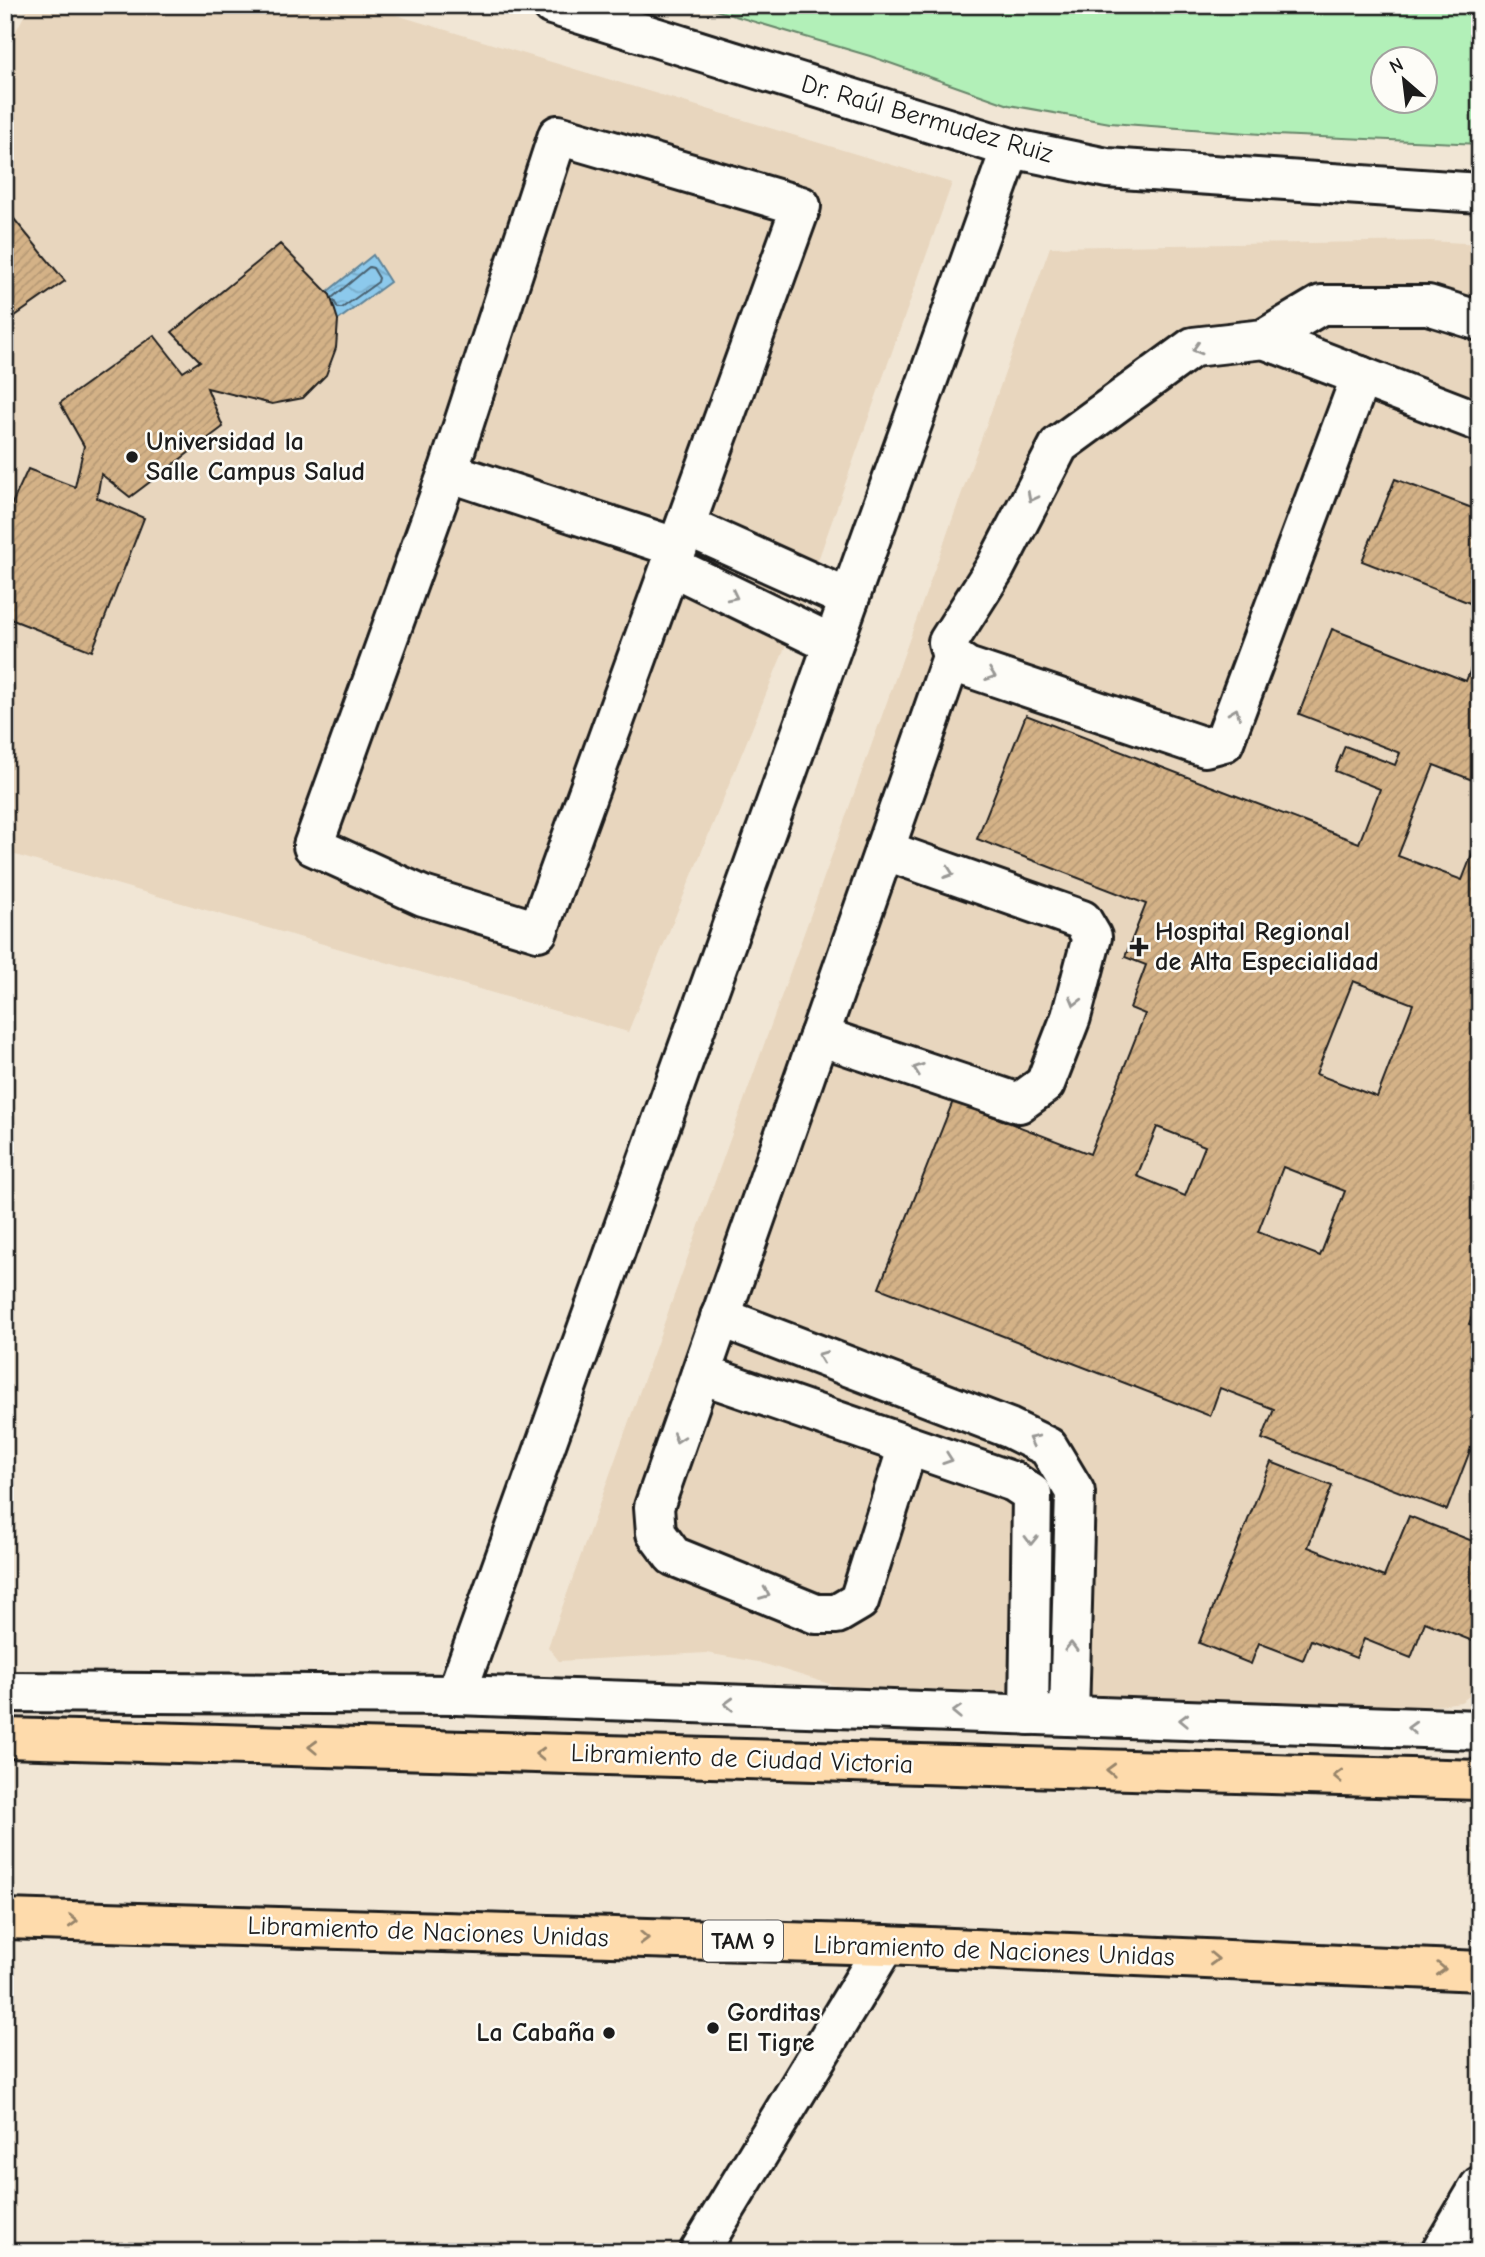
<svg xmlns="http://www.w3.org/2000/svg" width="1485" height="2257" font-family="'Comic Neue',sans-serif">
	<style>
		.built { fill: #e8d6be }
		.grass { fill: #b2f0b8; stroke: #67866a; stroke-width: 2; fill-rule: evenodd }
		.water { fill: url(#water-waves); stroke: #5f8499; stroke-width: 2 }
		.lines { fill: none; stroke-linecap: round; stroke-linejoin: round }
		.shore { stroke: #49616f; stroke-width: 2 }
		.building { fill: url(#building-hatch); stroke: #1c1c1c; stroke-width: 2; fill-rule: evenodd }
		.minor-casing { stroke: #1c1c1c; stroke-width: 44 }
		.highway-casing { stroke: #1c1c1c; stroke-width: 44 }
		.minor { stroke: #fdfcf7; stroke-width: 38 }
		.highway { stroke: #fedbac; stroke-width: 38 }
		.oneway { stroke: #989794 }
		.oneway2 { stroke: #98856b }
		.poi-dot { fill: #1c1c1c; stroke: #fdfcf7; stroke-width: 2.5 }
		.labels { text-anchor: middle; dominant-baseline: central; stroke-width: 5; stroke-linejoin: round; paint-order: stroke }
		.shield { fill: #fdfcf7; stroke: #605f5e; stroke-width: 2 }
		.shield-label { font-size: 24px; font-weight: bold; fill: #1c1c1c }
		.street-label { font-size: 26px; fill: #1c1c1c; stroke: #fdfcf7 }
		.poi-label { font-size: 26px; font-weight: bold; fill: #1c1c1c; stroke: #fdfcf7; text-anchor: start }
	</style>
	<defs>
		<pattern id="water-waves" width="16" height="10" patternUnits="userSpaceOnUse" patternTransform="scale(1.75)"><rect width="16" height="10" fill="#8cc9ec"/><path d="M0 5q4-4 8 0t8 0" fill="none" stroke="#78acca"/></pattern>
		<pattern id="building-hatch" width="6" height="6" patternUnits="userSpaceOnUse" patternTransform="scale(1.75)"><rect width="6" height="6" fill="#d4b287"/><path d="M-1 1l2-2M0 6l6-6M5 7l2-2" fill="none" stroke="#b59874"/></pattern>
	</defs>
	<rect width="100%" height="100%" fill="#f1e6d5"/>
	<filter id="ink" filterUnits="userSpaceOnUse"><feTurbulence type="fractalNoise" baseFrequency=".0143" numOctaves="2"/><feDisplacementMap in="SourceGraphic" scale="14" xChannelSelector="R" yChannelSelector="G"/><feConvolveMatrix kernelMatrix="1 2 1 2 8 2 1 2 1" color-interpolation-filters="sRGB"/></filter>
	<g filter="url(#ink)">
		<g class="built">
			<path d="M30,5H363L952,183L800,611L628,1032L5,852V51Z"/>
			<path d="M1430,241L1480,244V1688L1461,1702L1411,1709L836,1686L758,1662L706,1653L559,1661L548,1647L1050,247Z"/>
		</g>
		<path class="grass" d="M698,5H1480V144L1275,135L1110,123L1009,105L870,56ZM1384,60H1426V102H1384Z"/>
		<path class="water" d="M373,255L390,282L338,320L322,296Z"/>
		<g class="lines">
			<path class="shore" d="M333,297L369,267L373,268L379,278L378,282L342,308H338L334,301"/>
		</g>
		<g class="building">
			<path d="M5,208L65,281L5,323Z"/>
			<path d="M280,244L330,295L338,320L336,348L326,375L303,398L272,404L207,388L223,427L130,497L101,474L97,498L144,518L92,651L5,617V519L28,469L75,487L84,446L60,403L154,335L183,372L200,361L172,332Z"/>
			<path d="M1395,479L1480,511V607L1362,561Z"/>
			<path d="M1332,629L1466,681L1480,646V783L1434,765L1398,856L1462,880L1480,834V1296L1469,1324L1480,1328V1425L1447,1510L1262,1439L1274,1409L1220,1388L1210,1416L879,1288L953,1101L1090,1154L1145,1014L1130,1008L1146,965L1125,957L1146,904L977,839L1026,715L1359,843L1380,789L1335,771L1345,746L1395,765L1400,753L1299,714ZM1353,981L1413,1004L1377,1097L1316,1074ZM1157,1127L1205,1146L1185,1196L1137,1176ZM1283,1167L1345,1191L1320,1256L1258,1232Z"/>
			<path d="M1271,1462L1332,1486L1308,1547L1384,1577L1409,1516L1480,1544V1644L1425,1622L1411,1658L1364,1639L1356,1658L1311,1640L1303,1660L1259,1643L1251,1664L1199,1643Z"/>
		</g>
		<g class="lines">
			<defs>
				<g id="minor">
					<path d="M552,5L1011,148L1107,168L1480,193"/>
					<path d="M558,135L801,206L538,931L423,896L313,846L448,472Z"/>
					<path d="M1264,339L1480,422"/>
					<path d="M1361,376L1224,742L1205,747L967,667L952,657L948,642L995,568L1059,445L1193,347L1264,339L1321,305H1428L1480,321"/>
					<path d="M448,472L678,548"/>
					<path d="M686,526L849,599"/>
					<path d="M671,566L832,644"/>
					<path d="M819,1036L1019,1103L1045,1084L1071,1017L1092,937L1082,920L884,850"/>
					<path d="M720,1317L1009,1428L1048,1447L1075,1492L1069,1716"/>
					<path d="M701,1374L1014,1482L1032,1494L1029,1715"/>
					<path d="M908,1446L859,1601L837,1614H816L673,1556L656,1533L654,1507L952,657"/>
					<path d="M5,1692L456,1695L1480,1730"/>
					<path d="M456,1695L1011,148"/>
					<path d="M699,2252L885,1945"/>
					<path d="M1441,2252L1480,2186"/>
				</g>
				<g id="highway">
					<path d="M5,1738L1480,1780"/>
					<path d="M5,1919L885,1945L1480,1971"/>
				</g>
			</defs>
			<use href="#minor" class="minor-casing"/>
			<use href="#highway" class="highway-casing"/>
			<use href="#minor" class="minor"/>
			<use href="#highway" class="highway"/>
		</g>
		<defs><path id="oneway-chevron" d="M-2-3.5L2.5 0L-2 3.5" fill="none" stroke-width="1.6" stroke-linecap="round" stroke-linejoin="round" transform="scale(1.75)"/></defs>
		<g class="oneway">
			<use href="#oneway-chevron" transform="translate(1197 349) rotate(163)"/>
			<use href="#oneway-chevron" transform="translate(1032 497) rotate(117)"/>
			<use href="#oneway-chevron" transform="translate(733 596) rotate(26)"/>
			<use href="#oneway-chevron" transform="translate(991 675) rotate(19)"/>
			<use href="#oneway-chevron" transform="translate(1235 713) rotate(-69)"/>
			<use href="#oneway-chevron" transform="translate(949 873) rotate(19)"/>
			<use href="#oneway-chevron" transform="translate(1075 1001) rotate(105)"/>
			<use href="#oneway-chevron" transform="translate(918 1069) rotate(-161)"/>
			<use href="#oneway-chevron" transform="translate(822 1356) rotate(-159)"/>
			<use href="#oneway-chevron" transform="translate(678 1438) rotate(109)"/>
			<use href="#oneway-chevron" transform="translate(1033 1440) rotate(-154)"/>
			<use href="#oneway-chevron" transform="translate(948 1459) rotate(19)"/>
			<use href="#oneway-chevron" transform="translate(1031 1540) rotate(91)"/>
			<use href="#oneway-chevron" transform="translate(765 1594) rotate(22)"/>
			<use href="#oneway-chevron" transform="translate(1071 1647) rotate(-89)"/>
			<use href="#oneway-chevron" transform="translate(729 1704) rotate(-178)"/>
			<use href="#oneway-chevron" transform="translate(957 1712) rotate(-178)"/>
			<use href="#oneway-chevron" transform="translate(1184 1720) rotate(-178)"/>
			<use href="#oneway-chevron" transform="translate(1412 1728) rotate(-178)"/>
		</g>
		<g class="oneway2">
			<use href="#oneway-chevron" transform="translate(313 1747) rotate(-178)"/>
			<use href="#oneway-chevron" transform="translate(540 1754) rotate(-178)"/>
			<use href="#oneway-chevron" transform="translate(1111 1770) rotate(-178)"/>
			<use href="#oneway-chevron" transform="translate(1338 1776) rotate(-178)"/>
			<use href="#oneway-chevron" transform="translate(73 1921) rotate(2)"/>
			<use href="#oneway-chevron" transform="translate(644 1938) rotate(2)"/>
			<use href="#oneway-chevron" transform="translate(1214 1959) rotate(2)"/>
			<use href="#oneway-chevron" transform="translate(1441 1969) rotate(2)"/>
		</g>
	</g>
	<g class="poi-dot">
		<circle cx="132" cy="457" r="7"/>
		<path d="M1135.5 936.5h7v7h7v7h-7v7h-7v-7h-7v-7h7z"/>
		<circle cx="713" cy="2028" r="7"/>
		<circle cx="609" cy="2033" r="7"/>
	</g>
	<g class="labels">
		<rect class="shield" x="703" y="1920.5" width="80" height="41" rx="5"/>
		<g class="shield-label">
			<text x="743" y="1941">TAM 9</text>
		</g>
		<g class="street-label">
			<text transform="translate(927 119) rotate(16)">Dr. Raúl Bermudez Ruiz</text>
			<text transform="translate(742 1759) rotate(2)">Libramiento de Ciudad Victoria</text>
			<text transform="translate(428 1932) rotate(2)">Libramiento de Naciones Unidas</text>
			<text transform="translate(994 1951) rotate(2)">Libramiento de Naciones Unidas</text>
		</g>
		<g class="poi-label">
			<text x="146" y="442">Universidad la<tspan x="146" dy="30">Salle Campus Salud</tspan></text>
			<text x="1155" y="932">Hospital Regional<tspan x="1155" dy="30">de Alta Especialidad</tspan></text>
			<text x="727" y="2013">Gorditas<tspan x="727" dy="30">El Tigre</tspan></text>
			<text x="595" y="2033" text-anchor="end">La Cabaña</text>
		</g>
	</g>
	<rect width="1485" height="2257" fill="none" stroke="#fdfcf7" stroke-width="28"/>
	<rect x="14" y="14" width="1457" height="2229" fill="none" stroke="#1c1c1c" stroke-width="2.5" filter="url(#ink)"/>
	<g transform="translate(1404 80) rotate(332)"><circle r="33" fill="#fdfcf7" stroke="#a3a29f" stroke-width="2"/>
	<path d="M0-5L12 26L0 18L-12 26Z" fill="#1c1c1c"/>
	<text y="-10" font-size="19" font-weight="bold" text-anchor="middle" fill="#1c1c1c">N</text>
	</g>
</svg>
